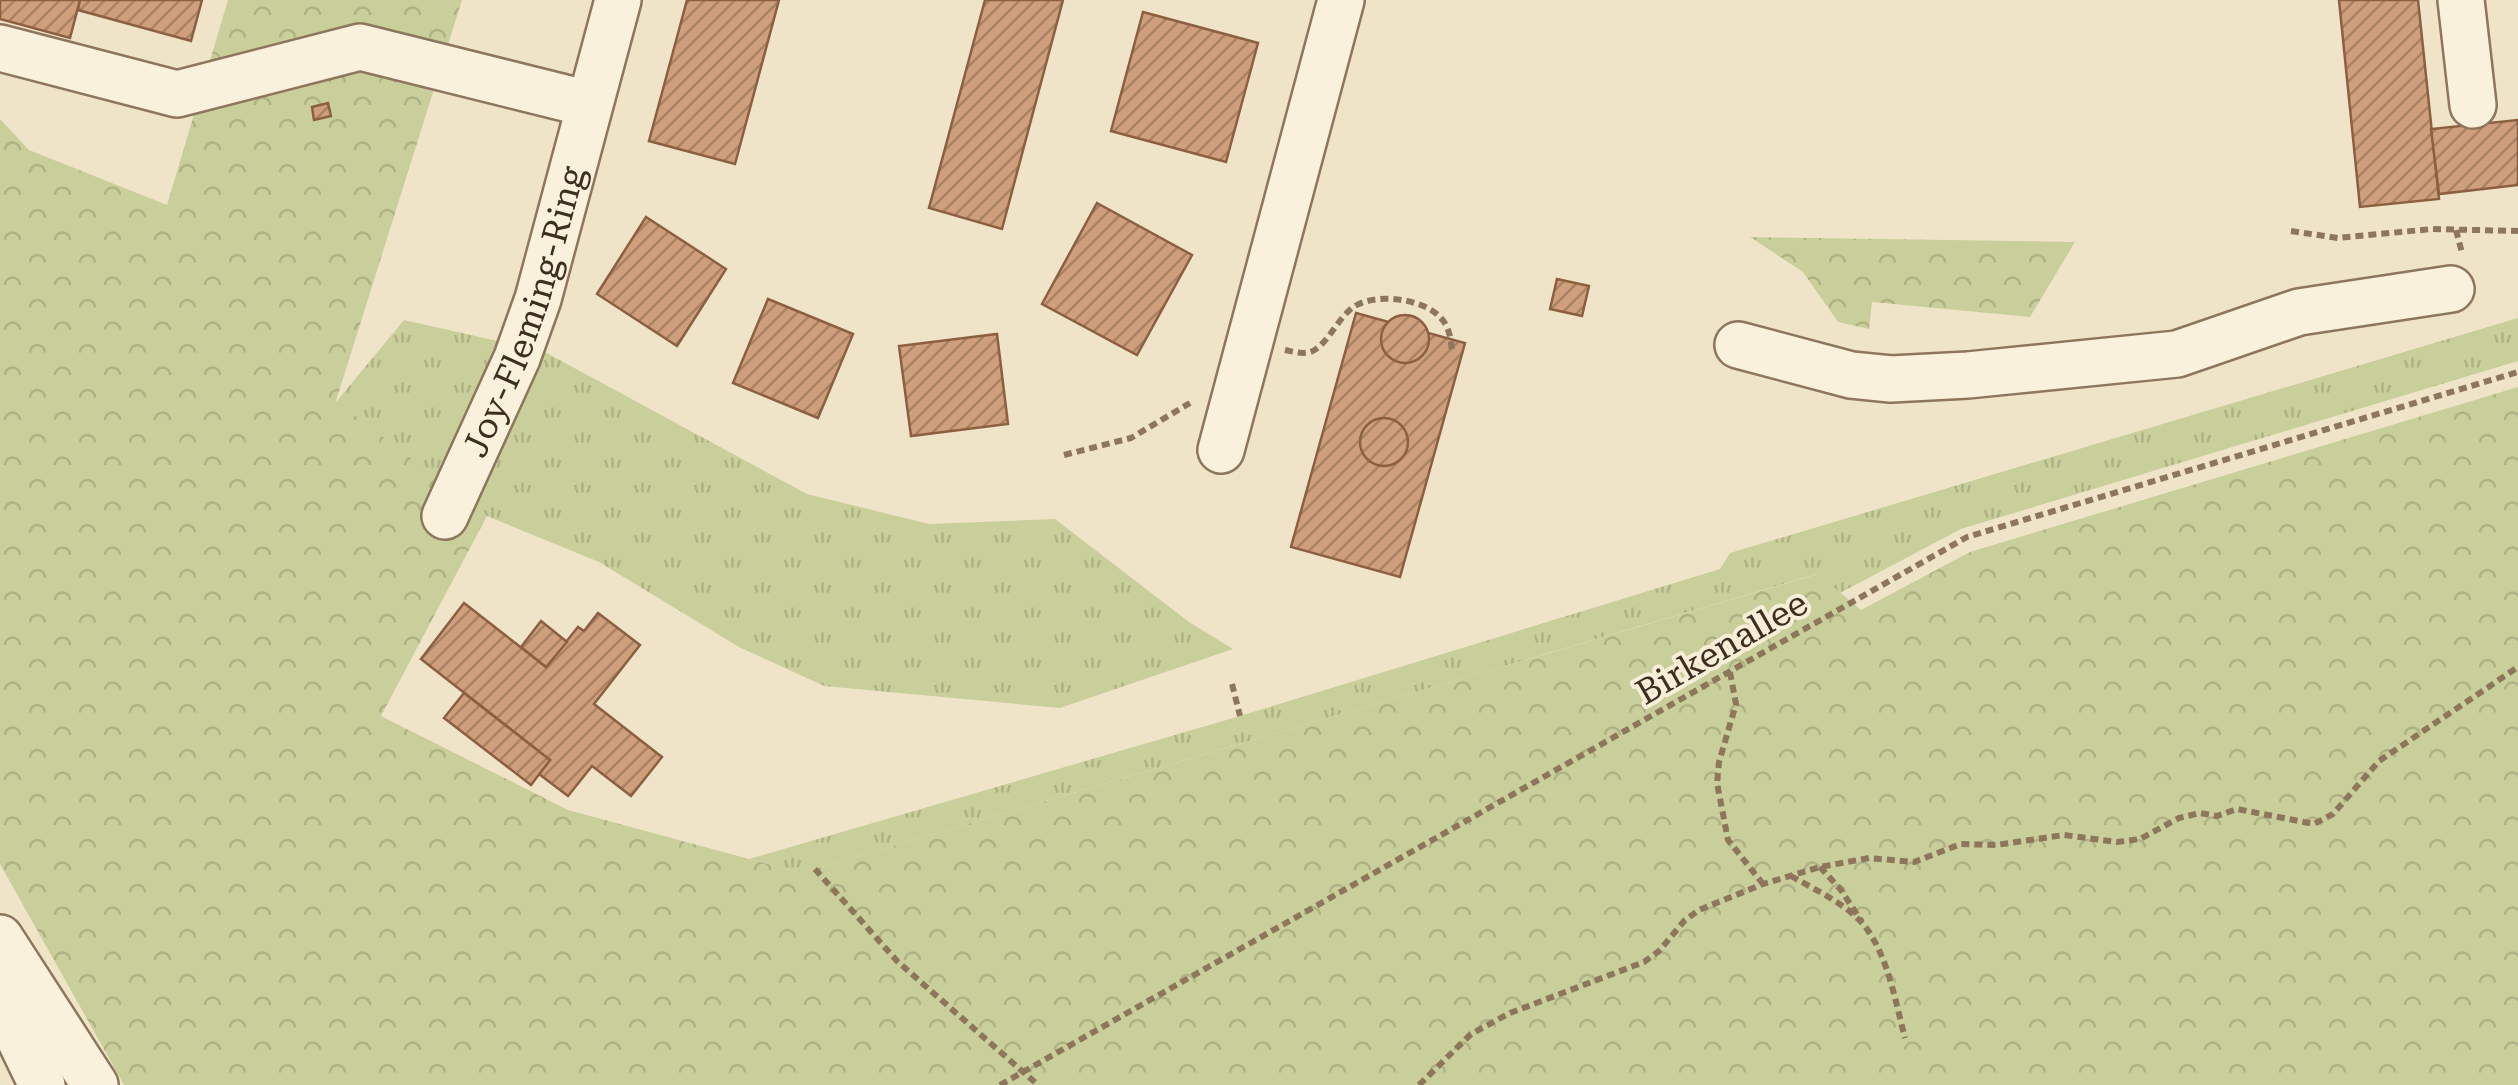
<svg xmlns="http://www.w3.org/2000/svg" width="2518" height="1085" font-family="'Roboto Serif',serif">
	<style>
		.grass { fill: url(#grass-tufts) }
		.forest { fill: url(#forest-crowns) }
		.building { fill: url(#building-hatch); stroke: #8d5f41; stroke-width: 2.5 }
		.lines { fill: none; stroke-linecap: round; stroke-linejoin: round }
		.minor-casing { stroke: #8d765c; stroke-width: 50 }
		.path { stroke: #8d765c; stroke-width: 6; stroke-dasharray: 8 5; stroke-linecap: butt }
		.minor { stroke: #faf1dc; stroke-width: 45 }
		.labels { text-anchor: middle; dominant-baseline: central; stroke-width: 8; stroke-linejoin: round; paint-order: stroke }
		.street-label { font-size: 35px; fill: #3d2e20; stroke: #f7eed8 }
	</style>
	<defs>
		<pattern id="grass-tufts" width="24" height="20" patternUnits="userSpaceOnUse" patternTransform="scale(2.5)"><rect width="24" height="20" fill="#c9cf9b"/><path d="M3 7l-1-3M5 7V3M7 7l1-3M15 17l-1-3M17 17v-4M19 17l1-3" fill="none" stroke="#aeb285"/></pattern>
		<pattern id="forest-crowns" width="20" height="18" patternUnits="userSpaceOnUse" patternTransform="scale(2.5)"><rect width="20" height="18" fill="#c9cf9b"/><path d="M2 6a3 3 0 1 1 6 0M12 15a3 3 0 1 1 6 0" fill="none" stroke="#aeb285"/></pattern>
		<pattern id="building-hatch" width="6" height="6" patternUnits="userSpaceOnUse" patternTransform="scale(2.5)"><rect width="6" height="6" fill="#cf9f7d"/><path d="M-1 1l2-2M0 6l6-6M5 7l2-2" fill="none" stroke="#a98266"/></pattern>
	</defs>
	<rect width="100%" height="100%" fill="#f0e4c8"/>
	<g class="grass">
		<path d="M2518,318V361L1961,529L1840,593L1817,574L801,873L749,859L1240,716L1720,569L1730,553Z"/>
		<path d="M404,320L543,351L807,494L929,524L1055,519L1189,622L1233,649L1060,708L824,686L739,647L599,562L487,516L336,402Z"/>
	</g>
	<g class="forest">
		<path d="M228,0H462L336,401L487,516L381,716L568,810L801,873L1818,574L1861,610L1970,552L2518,387V1085H124L0,864V119L29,150L167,205Z"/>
		<path d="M1750,237L2075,242L2030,317L1872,302L1869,329L1838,322L1803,272Z"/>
	</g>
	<g class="building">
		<path d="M0,0H80L70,38L0,19Z"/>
		<path d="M80,0H202L191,41L78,10Z"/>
		<path d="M687,0H779L735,164L649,141Z"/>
		<path d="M985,0H1063L1002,229L929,208Z"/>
		<path d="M2339,0H2418L2439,199L2360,207Z"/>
		<path d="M1143,12L1258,43L1226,162L1111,131Z"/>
		<path d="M328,103L331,116L314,120L312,107Z"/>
		<path d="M2518,120V185L2439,194L2431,129Z"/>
		<path d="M1097,203L1192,255L1137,355L1042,304Z"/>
		<path d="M646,217L726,269L677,346L597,294Z"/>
		<path d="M1557,279L1589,286L1582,316L1550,309Z"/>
		<path d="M768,299L853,334L818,418L733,383Z"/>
		<path d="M1356,313L1465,343L1400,577L1291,547Z"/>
		<circle cx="1405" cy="339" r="24"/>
		<path d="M997,334L1008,424L911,436L899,346Z"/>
		<circle cx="1384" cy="442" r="24"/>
		<path d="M464,603L546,667L578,627L584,631L598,613L640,645L594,704L662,757L631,796L592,766L568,796L539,774L550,760L421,659Z"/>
		<path d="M541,621L567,642L546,667L521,647Z"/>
		<path d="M464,693L550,760L531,785L444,718Z"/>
	</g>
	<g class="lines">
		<defs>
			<g id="minor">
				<path d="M2461,0L2473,105"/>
				<path d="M0,48L177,94L360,47L589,104"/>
				<path d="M1738,345L1851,375L1891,379L1968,375L2177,354L2299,312L2451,289"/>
				<path d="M1221,450L1341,0"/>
				<path id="s1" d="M445,516L517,358L538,299L618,0"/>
				<path d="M0,938L95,1085"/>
				<path d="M0,998L42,1085"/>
			</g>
		</defs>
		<use href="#minor" class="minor-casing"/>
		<g class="path">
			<path d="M2456,230L2462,253"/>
			<path d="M2291,231L2338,238L2432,229L2518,231"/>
			<path d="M1285,350C1295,352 1307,356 1316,349C1330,339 1338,319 1352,308C1373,292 1422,298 1440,317C1450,327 1451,340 1452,353"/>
			<path d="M1064,455L1131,438L1190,403"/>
			<path d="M1730,672L1736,704L1719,762L1717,783L1728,840L1763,884"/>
			<path d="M1232,684L1240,716"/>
			<path d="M1820,867L1841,890L1862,922"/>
			<path d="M815,869L897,961L1038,1085"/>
			<path d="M1791,876C1817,891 1852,906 1869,932C1889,962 1896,1004 1905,1038"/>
			<path d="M1000,1085L1967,537L2518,372"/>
			<path d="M1419,1085L1471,1034L1510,1013L1644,962L1659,951L1685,920L1699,910L1763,884L1820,867L1869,858L1914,862L1961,844L1996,845L2064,835L2117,842L2140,839L2179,818L2200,813L2217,816L2237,809L2314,824L2333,814L2379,761L2518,667"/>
		</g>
		<use href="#minor" class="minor"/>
	</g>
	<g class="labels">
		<g class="street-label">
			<text stroke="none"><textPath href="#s1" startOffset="220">Joy-Fleming-Ring</textPath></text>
			<text transform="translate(1722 648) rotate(-30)">Birkenallee</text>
		</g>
	</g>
</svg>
